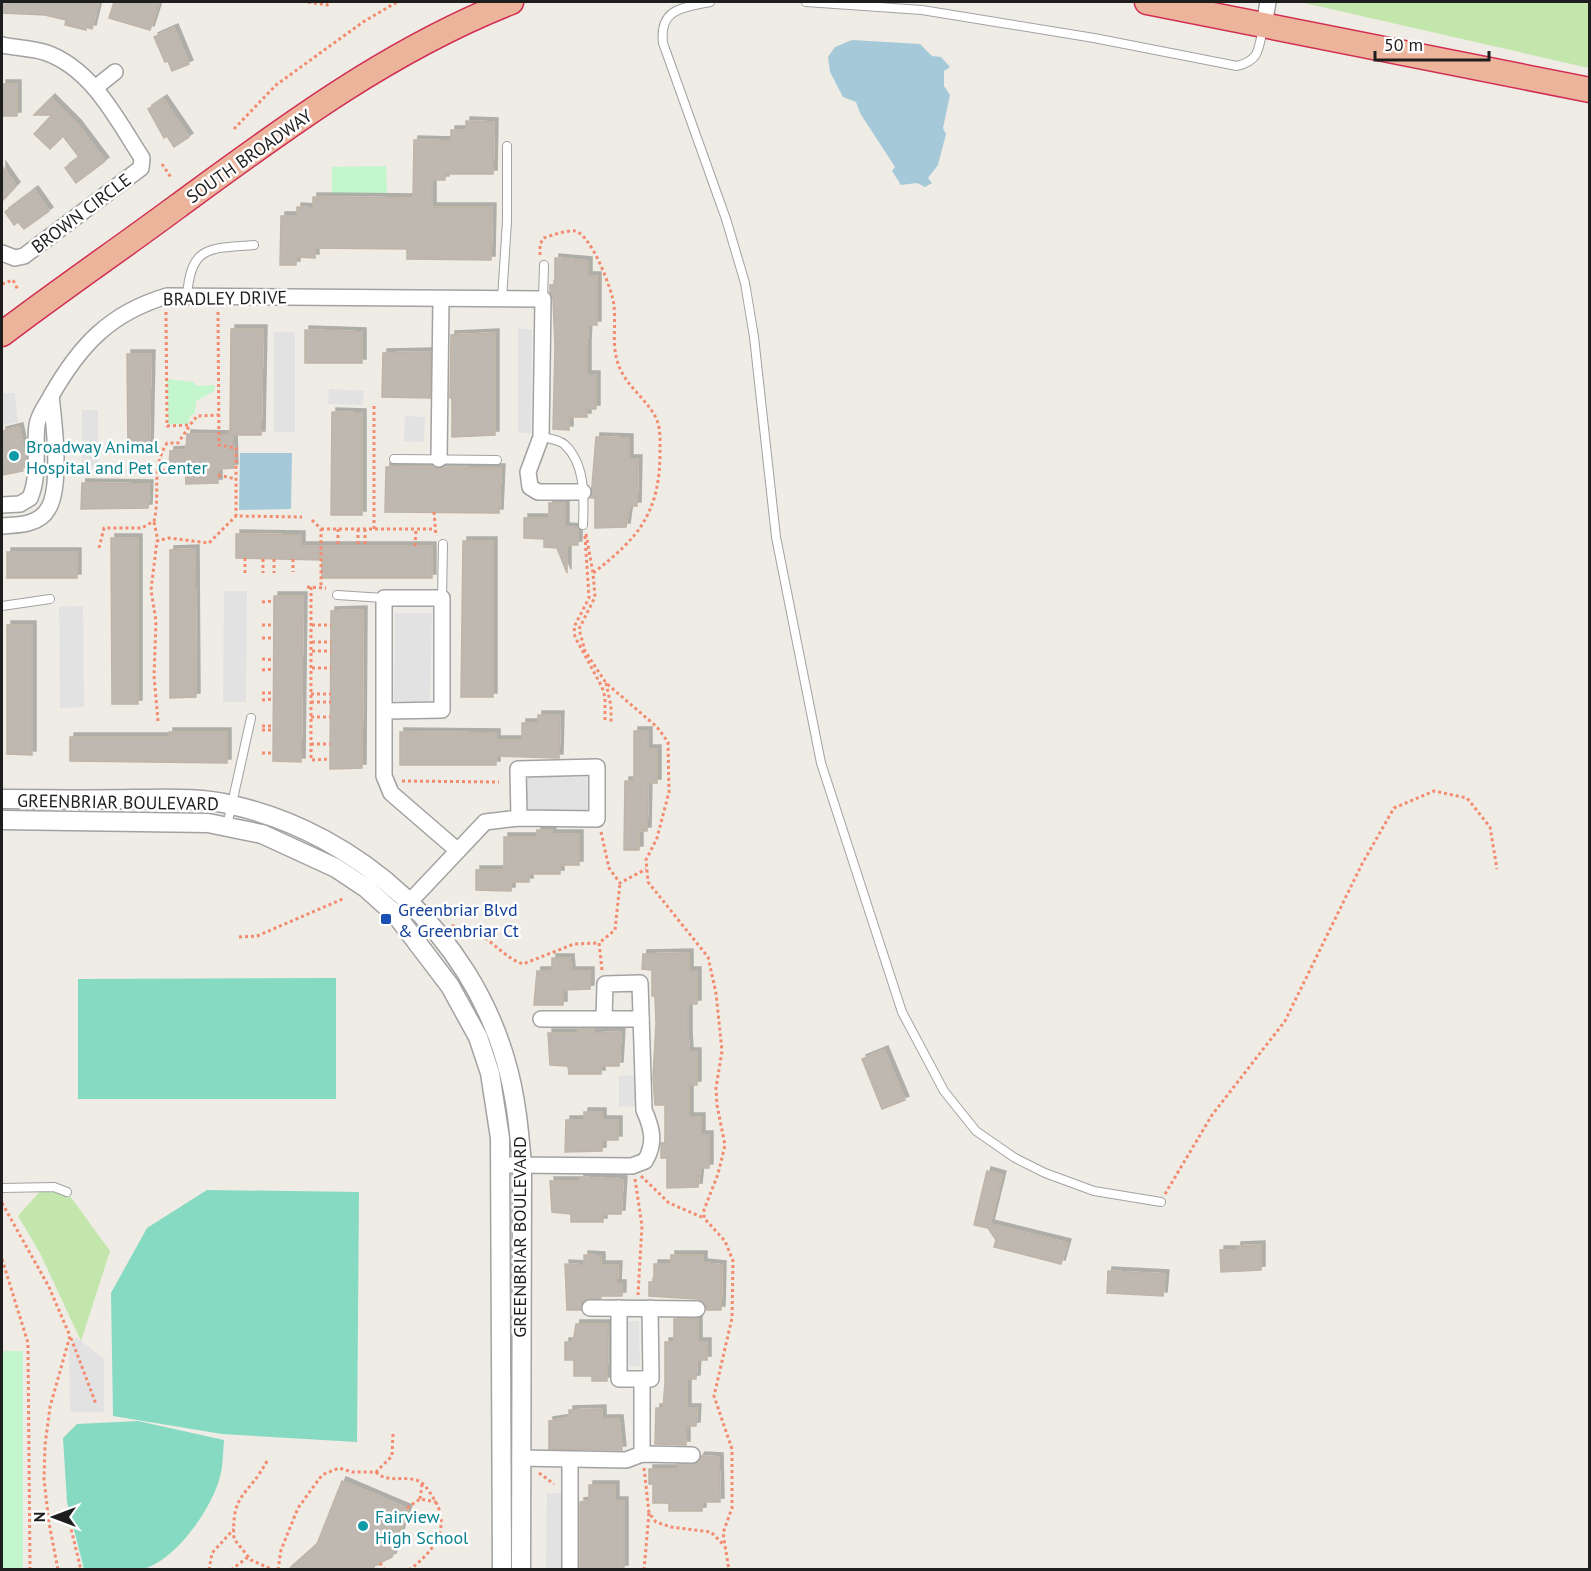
<svg xmlns="http://www.w3.org/2000/svg" width="1591" height="1571" font-family="'PT Sans',sans-serif">
	<style>
		.grass { fill: #c3e6ac }
		.park { fill: #c3f6cc }
		.pitch { fill: #86dac2 }
		.parking { fill: #e2e2e2 }
		.water { fill: #a6c9da }
		.building { fill: #bfb8b1; stroke: #bfb4a7; stroke-width: 1.5; filter: url(#shadow) }
		.lines { fill: none; stroke-linecap: round; stroke-linejoin: round }
		.service-casing { stroke: #a2a2a2; stroke-width: 10 }
		.minor-casing { stroke: #a2a2a2; stroke-width: 18 }
		.tertiary-casing { stroke: #a2a2a2; stroke-width: 21 }
		.trunk-casing { stroke: #d12d54; stroke-width: 27 }
		.path { stroke: #f38b71; stroke-width: 3; stroke-dasharray: 3 3; stroke-linecap: butt }
		.service { stroke: #fff; stroke-width: 8 }
		.minor { stroke: #fff; stroke-width: 15 }
		.tertiary { stroke: #fff; stroke-width: 18 }
		.trunk { stroke: #ecb59b; stroke-width: 24 }
		.culture-dot { fill: #0f9aa8; stroke: #fff; stroke-width: 2 }
		.transit-dot { fill: #1a4fb4; stroke: #fff; stroke-width: 2 }
		.labels { text-anchor: middle; dominant-baseline: central; stroke-width: 5; stroke-linejoin: round; paint-order: stroke }
		.street-label { font-size: 18px; fill: #1e1e1e; stroke: #fff }
		.culture-label { font-size: 18px; fill: #0d838f; stroke: #fff; text-anchor: start }
		.transit-label { font-size: 18px; fill: #164399; stroke: #fff; text-anchor: start }
	</style>
	<defs>
		<filter id="shadow"><feDropShadow dx="4" dy="-4" stdDeviation="0" flood-color="#0004"/></filter>
	</defs>
	<rect width="100%" height="100%" fill="#eeece4"/>
	<g class="grass">
		<path d="M1300,2H1589V68Z"/>
		<path d="M43,1188L67,1192L110,1251L81,1341L40,1253L18,1216Z"/>
	</g>
	<g class="park">
		<path d="M386,166L387,193H332V167Z"/>
		<path d="M167,379L193,382L197,386L215,385L214,391L196,401L195,413L190,416L188,424H168Z"/>
		<rect x="2" y="1351" width="21" height="218"/>
	</g>
	<g class="pitch">
		<path d="M336,978V1099H78V979Z"/>
		<path d="M207,1190L359,1192L357,1442L222,1434L113,1416L111,1293L147,1228Z"/>
		<path d="M138,1421L224,1440C223,1452 223,1466 220,1477C211,1510 175,1562 140,1570C123,1571 101,1570 84,1569L67,1502L63,1438L77,1424Z"/>
	</g>
	<g class="parking">
		<path d="M518,329H532L531,433H518Z"/>
		<rect x="274" y="332" width="21" height="100"/>
		<path d="M329,389L364,391L363,405L328,404Z"/>
		<path d="M2,393H15L18,422L2,425Z"/>
		<rect x="82" y="410" width="16" height="57"/>
		<path d="M405,416L425,417L424,442L404,441Z"/>
		<path d="M224,591H247L246,702H223Z"/>
		<path d="M83,606L84,707L60,708L59,607Z"/>
		<path d="M395,613H432L430,701H394Z"/>
		<rect x="526" y="777" width="61" height="33"/>
		<path d="M634,1075L635,1106L619,1107V1076Z"/>
		<path d="M627,1321H639L640,1366L629,1367Z"/>
		<path d="M76,1337L104,1359V1412H70L69,1346Z"/>
		<path d="M547,1493H561V1569H546Z"/>
	</g>
	<g class="water">
		<path d="M852,40L920,44L932,56L941,57L950,67L944,71V86L950,95L943,128L946,134L938,165L928,178L932,183L925,187L917,183L901,185L892,171L895,167L860,113L856,102L843,97L830,72L828,57L835,47Z"/>
		<path d="M240,453H292L291,509L239,510Z"/>
	</g>
	<g class="building">
		<path d="M2,2H87L98,4L92,29L86,27V30L65,25L66,20L45,15L2,13Z"/>
		<path d="M114,2H159L150,30L109,18Z"/>
		<path d="M174,28L189,64L172,71L168,61L165,62L154,37Z"/>
		<path d="M2,84H17V116H3Z"/>
		<path d="M51,98L77,124L105,161L76,183L65,168L79,157L63,136L50,149L34,134L52,115H34Z"/>
		<path d="M163,99L189,137L174,147L167,136L164,138L148,109Z"/>
		<path d="M466,121L494,122L493,174H445V180H432V207H492L491,260L407,259V249L315,248V258L296,257V265H280L281,216H297V207L313,208V197L413,198L414,140L451,141V130H466Z"/>
		<path d="M2,166L16,186L2,201Z"/>
		<path d="M34,190L49,211L24,229L18,222L14,225L5,212Z"/>
		<path d="M555,258L588,261V276H597V325H588L587,344V375H596V409H587V417H569V430L553,429L555,347L553,299L550,292V285H555Z"/>
		<path d="M231,329H263L261,435H233L234,468L218,469V483L186,484L185,467H169L170,451L186,450L187,434L230,435Z"/>
		<path d="M305,330L362,332V363H305Z"/>
		<path d="M495,333V435L452,437V398H450L451,335Z"/>
		<path d="M431,352L430,398L382,397L383,353Z"/>
		<path d="M127,354H151L149,453H128Z"/>
		<path d="M332,412L362,413V515H331Z"/>
		<path d="M19,427L23,447H26V466H22L23,471L2,475V431Z"/>
		<path d="M596,437L629,438V459H638L637,506H629L626,527L595,528V498H591Z"/>
		<path d="M386,467L501,468L499,513L385,512Z"/>
		<path d="M82,483L149,484L148,508L81,509Z"/>
		<path d="M549,503H565V527L578,528V545H567V573L557,548L544,547V539L524,538V518H549Z"/>
		<path d="M236,534L301,535V546H432V578H322V560L236,558Z"/>
		<path d="M111,538H138V704H112Z"/>
		<path d="M463,541H493V697H461Z"/>
		<path d="M195,549L196,697L170,698V550Z"/>
		<rect x="7" y="552" width="70" height="26"/>
		<path d="M274,596H303L301,762L273,761Z"/>
		<path d="M363,610L362,768L330,769L331,611Z"/>
		<path d="M7,625H32V755L7,754Z"/>
		<path d="M538,715H560L559,758L496,756V765H400V732L496,733V740H522V723H538Z"/>
		<path d="M634,731H648V749H657V783H648L647,831H639V850H624L625,781H634Z"/>
		<path d="M169,732H227V763L70,761V737H169Z"/>
		<path d="M537,830H552V834H579V865H560V874H529V882H511V891L476,890V870H504V837H537Z"/>
		<path d="M689,953V971H697V1004H688V1034L689,1052H697V1085H689V1117H701V1135H709V1168H700L698,1187L667,1188V1158H661V1143H665V1105H655L653,1077L656,1024L655,996H652V970L642,969L643,954Z"/>
		<path d="M552,958H570L571,971H590V989L563,990V1005H534L537,971H552Z"/>
		<path d="M578,1029H594V1033L621,1032L619,1066H601V1074H569L568,1066L550,1065L548,1033H578Z"/>
		<path d="M884,1050L905,1100L882,1109L862,1059Z"/>
		<path d="M584,1112H602V1120H618V1140H602V1151L565,1152L566,1120H584Z"/>
		<path d="M987,1171L1002,1175L990,1224L1067,1243L1061,1264L994,1247L996,1240L988,1228L974,1225Z"/>
		<path d="M580,1177L623,1180L621,1214H603V1222H571V1214L552,1212L550,1181H580Z"/>
		<path d="M1261,1245V1270L1221,1272L1220,1250H1237V1246Z"/>
		<path d="M584,1255L601,1256V1265H618L617,1284H622V1296H601V1298L583,1300L581,1310H567L565,1264L584,1265Z"/>
		<path d="M671,1255H703V1263L722,1265L721,1310H707L705,1304L698,1299L649,1296V1282H654V1264H671Z"/>
		<path d="M1108,1271L1165,1274L1163,1296L1107,1293Z"/>
		<path d="M674,1319H698V1342H707V1360H697L696,1379H687V1408H697L696,1426H686V1445L655,1444L656,1408H663L665,1383V1342H674Z"/>
		<path d="M576,1324H608L607,1381H592V1376H574V1360H565V1342H573Z"/>
		<path d="M602,1409V1419H619L622,1450L549,1449V1421L569,1418V1410Z"/>
		<path d="M701,1456L719,1457L720,1502H702V1511H669V1503H653V1484H649V1469H678V1464H696Z"/>
		<path d="M342,1481L408,1509L392,1557L374,1566V1569H289L317,1544Z"/>
		<path d="M589,1485H615V1501H624V1569H580V1502L589,1501Z"/>
	</g>
	<g class="lines">
		<defs>
			<g id="service">
				<path d="M710,2C683,8 659,8 663,43L726,219L745,283L754,337L776,537L821,763L902,1012L944,1091L976,1131L1015,1158L1045,1173L1094,1191L1161,1202"/>
				<path d="M806,2L922,10L1094,38L1237,66C1260,60 1258,50 1263,28"/>
				<path d="M187,296C191,244 210,249 254,245"/>
				<path d="M502,299L507,221V146"/>
				<path d="M543,299L544,265"/>
				<path d="M541,437C548,438 559,440 564,444C586,464 584,498 583,525"/>
				<path d="M394,459L497,460"/>
				<path d="M337,595L384,598"/>
				<path d="M442,598L443,544"/>
				<path d="M2,606L50,599"/>
				<path d="M227,826L251,718"/>
				<path d="M2,1188L54,1187L67,1192"/>
			</g>
			<g id="minor">
				<path d="M1264,25L1268,2"/>
				<path d="M2,45C16,48 33,48 47,53C93,70 117,120 142,158L141,168L24,256L15,258L2,253"/>
				<path d="M95,88L115,72"/>
				<path d="M439,459L441,299"/>
				<path d="M2,505L20,504L30,498C40,474 34,450 37,425C38,415 47,404 51,396C80,345 110,313 167,296L543,299L541,437L528,472L530,487L538,492H583"/>
				<path d="M2,526C18,525 39,525 48,509C62,487 54,422 51,396"/>
				<path d="M386,711L442,710V598H384V776L391,793L457,850"/>
				<path d="M401,911L485,822L519,818L597,819V767L518,769L519,818"/>
				<path d="M541,1019H641"/>
				<path d="M501,1165L632,1166L645,1161C656,1143 652,1128 644,1110L640,983L605,984L604,1018"/>
				<path d="M590,1308L697,1309"/>
				<path d="M619,1308V1379H642"/>
				<path d="M642,1454V1379H651L650,1308"/>
				<path d="M520,1458L626,1460L642,1454L692,1455"/>
				<path d="M570,1570V1460"/>
			</g>
			<g id="tertiary">
				<path d="M2,799C45,799 89,800 133,799C165,799 200,797 232,805C360,834 470,935 506,1062C516,1096 519,1130 522,1165L521,1570"/>
				<path d="M2,820L208,823L262,834L336,868L366,888L396,915L450,986L478,1037L490,1073L500,1138L502,1570"/>
			</g>
			<g id="trunk">
				<path d="M1147,2L1590,90"/>
				<path d="M2,334C60,290 120,249 178,206C283,129 389,50 511,2"/>
			</g>
		</defs>
		<use href="#service" class="service-casing"/>
		<use href="#minor" class="minor-casing"/>
		<use href="#tertiary" class="tertiary-casing"/>
		<use href="#trunk" class="trunk-casing"/>
		<g class="path">
			<path d="M308,2L327,5L331,2"/>
			<path d="M234,129L276,85L363,22L397,2"/>
			<path d="M162,164L172,179"/>
			<path d="M540,255V244L544,238C552,235 567,230 575,231C591,234 613,291 614,306C616,324 612,343 617,360C623,384 644,396 655,416C661,427 660,440 660,452C660,512 639,538 593,573L595,597L579,629L585,651L606,683L657,727L668,742L669,792L657,838L646,860L648,882L708,957L716,993L722,1051L716,1088L717,1105L725,1145L718,1174L704,1210V1218L725,1241L733,1261L732,1318L714,1396L732,1449V1508L723,1533L729,1570"/>
			<path d="M2,284L13,280L18,290"/>
			<path d="M166,312L167,426L190,425L197,416L219,415"/>
			<path d="M218,312L219,445L236,448V516L302,517"/>
			<path d="M374,406V529"/>
			<path d="M156,470L185,471"/>
			<path d="M218,475L236,479"/>
			<path d="M434,512L436,536"/>
			<path d="M312,520L321,529V588"/>
			<path d="M154,522L158,541"/>
			<path d="M321,529H433"/>
			<path d="M338,529V546"/>
			<path d="M358,529V546"/>
			<path d="M365,529V546"/>
			<path d="M586,534L593,573"/>
			<path d="M585,536L589,598L574,627L575,637L602,687L605,697V723"/>
			<path d="M415,546L416,529"/>
			<path d="M99,548L104,528H142L154,521C161,492 150,471 167,443H178L190,425"/>
			<path d="M245,558V574"/>
			<path d="M263,559V573"/>
			<path d="M274,559V573"/>
			<path d="M293,559V572"/>
			<path d="M307,587L326,588"/>
			<path d="M311,587V760L330,759"/>
			<path d="M262,602L274,601"/>
			<path d="M262,625H274"/>
			<path d="M312,625H331"/>
			<path d="M262,638H274"/>
			<path d="M312,642H331"/>
			<path d="M312,651H331"/>
			<path d="M262,659L274,660"/>
			<path d="M312,668H331"/>
			<path d="M262,670L274,669"/>
			<path d="M606,683L611,706V723"/>
			<path d="M262,693H274"/>
			<path d="M311,694H331"/>
			<path d="M262,700L274,699"/>
			<path d="M311,702H331"/>
			<path d="M311,717H330"/>
			<path d="M158,721L154,676L156,621L151,590L157,541L169,538L209,543L236,516"/>
			<path d="M262,726H273"/>
			<path d="M262,730H273"/>
			<path d="M311,744H330"/>
			<path d="M262,753H273"/>
			<path d="M402,781L499,782"/>
			<path d="M601,832L609,868L620,883L646,869"/>
			<path d="M452,925C461,930 471,929 479,934C494,943 507,959 523,964L574,944L599,943"/>
			<path d="M239,937L257,936L345,898"/>
			<path d="M602,970L599,943L615,930L620,883"/>
			<path d="M641,1176L669,1203L704,1218"/>
			<path d="M635,1179L642,1226L638,1295"/>
			<path d="M1165,1194L1212,1115L1285,1021L1362,864L1394,808L1434,791L1467,798L1490,827L1497,869"/>
			<path d="M2,1203L49,1287L70,1336L50,1407L45,1445L44,1479L49,1523L58,1570"/>
			<path d="M2,1259L28,1343L30,1570"/>
			<path d="M71,1338L96,1404"/>
			<path d="M267,1461C248,1497 231,1492 234,1539L251,1560L273,1570"/>
			<path d="M644,1468L649,1513L656,1522L671,1527L711,1532L724,1545"/>
			<path d="M376,1472C386,1483 403,1476 416,1480C423,1482 428,1489 432,1496C453,1525 435,1551 409,1570"/>
			<path d="M539,1473L554,1484"/>
			<path d="M420,1499L422,1484"/>
			<path d="M407,1508L420,1499L436,1502"/>
			<path d="M67,1512L81,1570"/>
			<path d="M380,1563L385,1570"/>
			<path d="M209,1570L212,1553L234,1529"/>
			<path d="M231,1570L248,1557"/>
			<path d="M278,1570L281,1550L298,1508L322,1475L339,1468L352,1472H376L392,1456L393,1434"/>
			<path d="M644,1570L649,1513"/>
		</g>
		<use href="#service" class="service"/>
		<use href="#minor" class="minor"/>
		<use href="#tertiary" class="tertiary"/>
		<use href="#trunk" class="trunk"/>
	</g>
	<g class="culture-dot">
		<circle cx="14" cy="456" r="6"/>
		<circle cx="363" cy="1526" r="6"/>
	</g>
	<rect class="transit-dot" x="380" y="913" width="12" height="12" rx="3"/>
	<g class="labels">
		<g class="street-label">
			<text transform="translate(249 156) rotate(-35)">SOUTH BROADWAY</text>
			<text transform="translate(81 213) rotate(-37)">BROWN CIRCLE</text>
			<text transform="translate(225 298) rotate(-1)">BRADLEY DRIVE</text>
			<text transform="translate(118 802) rotate(1)">GREENBRIAR BOULEVARD</text>
			<text transform="translate(519 1237) rotate(-90)">GREENBRIAR BOULEVARD</text>
		</g>
		<g class="culture-label">
			<text x="26" y="446">Broadway Animal<tspan x="26" dy="21">Hospital and Pet Center</tspan></text>
			<text x="375" y="1516">Fairview<tspan x="375" dy="21">High School</tspan></text>
		</g>
		<g class="transit-label">
			<text x="398" y="909">Greenbriar Blvd<tspan x="398" dy="21">&amp; Greenbriar Ct</tspan></text>
		</g>
	</g>
	<rect width="1591" height="1571" fill="none" stroke="#1e1e1e" stroke-width="6"/>
	<g transform="translate(54 1517) rotate(270)" stroke="#ffffff" stroke-width="4.5" paint-order="stroke">
	<path d="M0-4.5L10 22L0 15L-10 22Z" fill="#1e1e1e"/>
	<text y="-9" font-size="16" font-weight="bold" text-anchor="middle" fill="#1e1e1e">N</text>
	</g>
	<path d="M1375 51v9h114v-9" fill="none" stroke="#1e1e1e" stroke-width="3"/>
	<text x="1384" y="51" font-size="18" fill="#1e1e1e" stroke="#ffffff" stroke-width="4.5" paint-order="stroke">50 m</text>
</svg>
